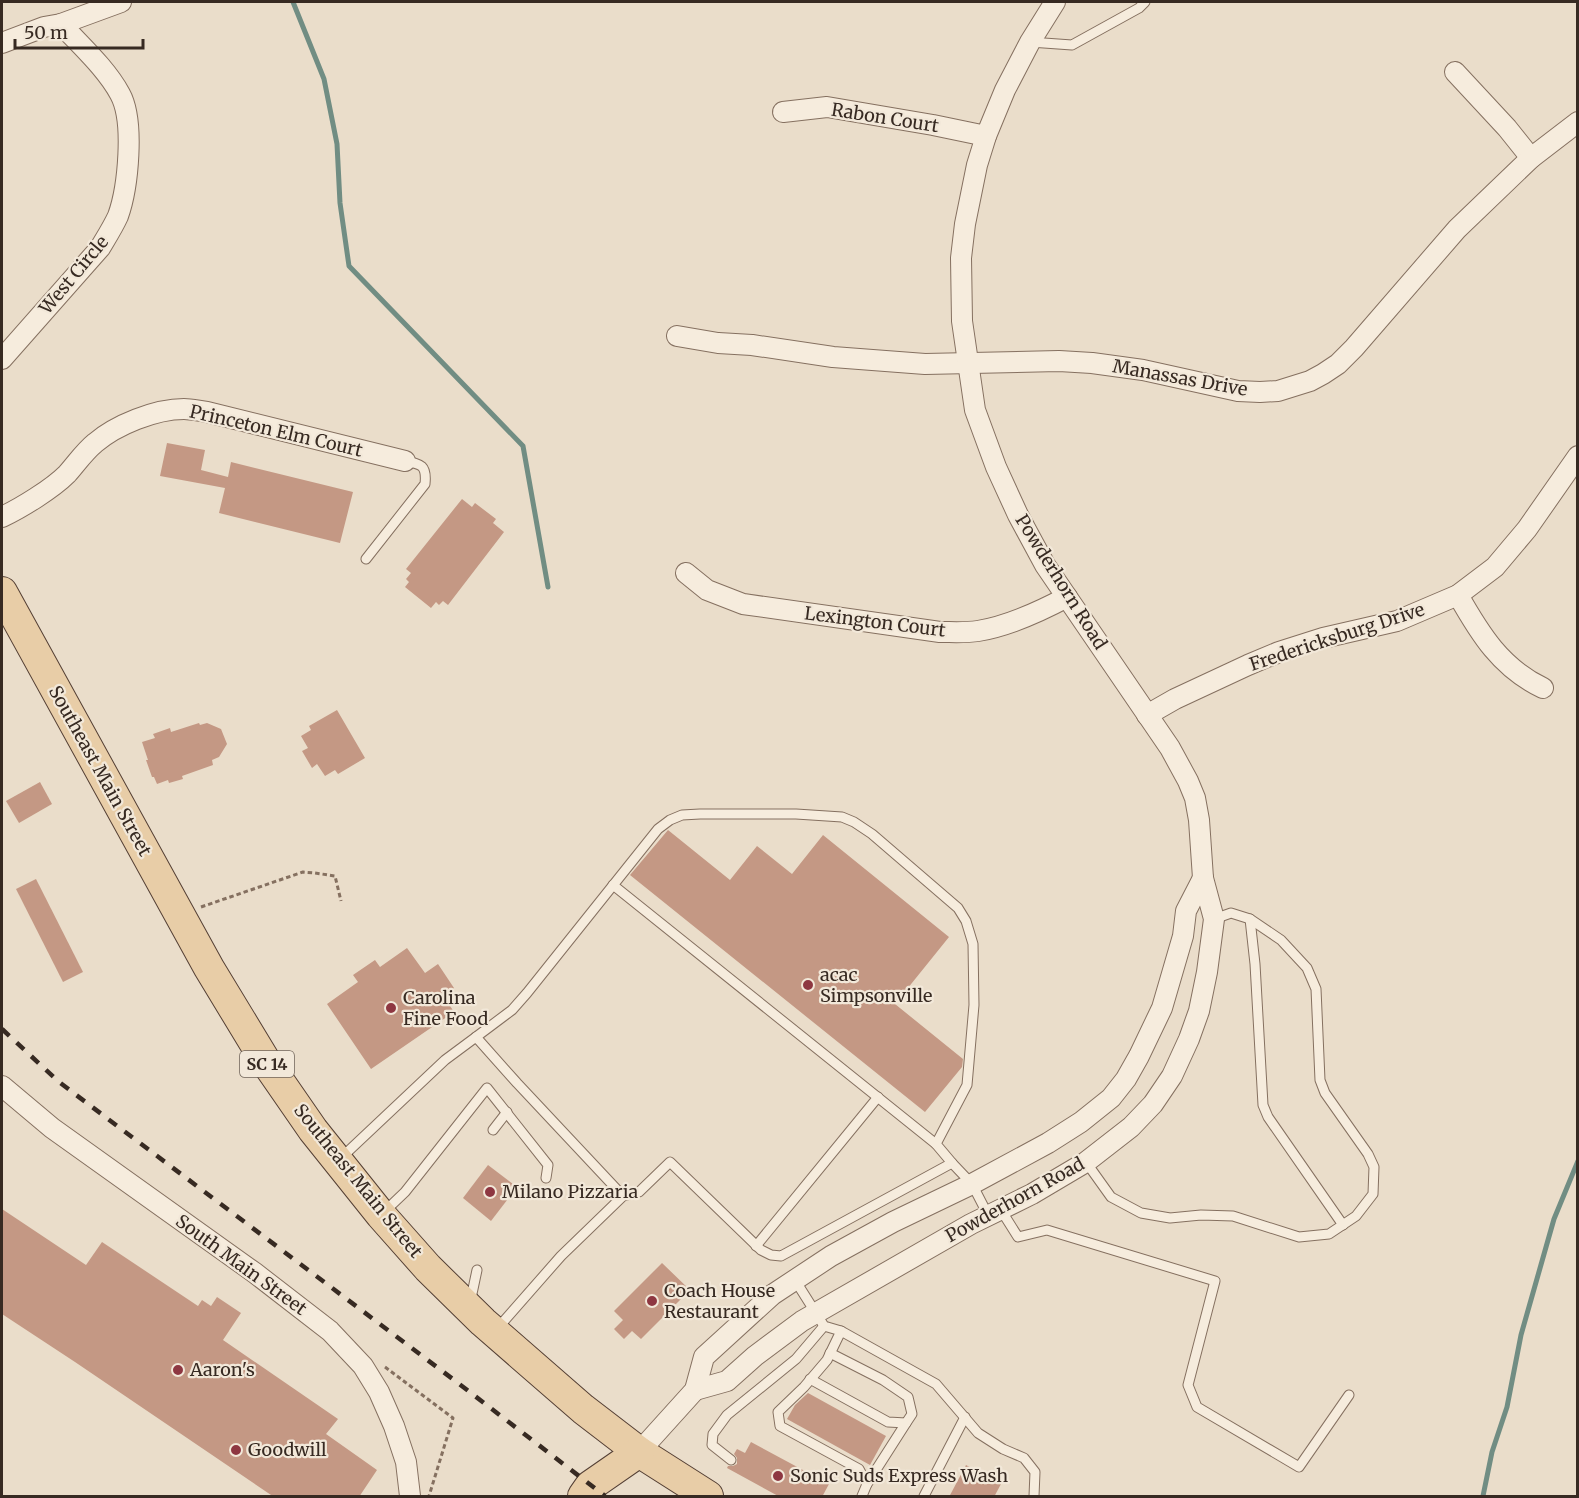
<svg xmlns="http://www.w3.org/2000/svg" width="1579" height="1498" viewBox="0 0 1579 1498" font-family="Merriweather,serif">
<rect width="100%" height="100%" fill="#eaddca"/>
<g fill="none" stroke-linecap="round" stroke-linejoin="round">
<g stroke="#718d83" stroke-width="5">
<path d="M293,2L324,79L337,144L340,203L349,266L523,446L548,587"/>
<path d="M1483,1496L1492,1452L1507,1407L1521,1335L1554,1219L1578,1161"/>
</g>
</g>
<g fill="#c49884">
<path d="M167,443L205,450L201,470L228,477L231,462L353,492L340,543L219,513L225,488L160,476Z"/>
<path d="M462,499L472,507L475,503L496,519L493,523L504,532L448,605L443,601L439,605L436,602L431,608L405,587L409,582L406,579L411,573L406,569Z"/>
<path d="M337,710L365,758L338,774L335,770L325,776L317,764L312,768L302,751L308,748L301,736L311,730L309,726Z"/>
<path d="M199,723L200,725L207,723L221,729L227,744L219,757L212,760L213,765L182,776L183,779L169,783L168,780L157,784L154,777H152L146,760H148L142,742L155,738L153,734L170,728L171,732Z"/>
<path d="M40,782L52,804L19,823L6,801Z"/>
<path d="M668,830L730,880L757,846L792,874L823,835L949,937L895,1004L963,1059L962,1067L925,1112L630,875Z"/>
<path d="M36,879L83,972L63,982L16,889Z"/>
<path d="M407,948L425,973L438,964L454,988L443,995L454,1012L371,1069L327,1004L358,982L353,975L375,960L380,967Z"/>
<path d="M488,1165L517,1187L491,1221L463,1198Z"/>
<path d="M2,1209L86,1265L102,1242L198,1306L202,1300L211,1306L217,1297L241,1313L223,1340L338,1419L326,1434L377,1470L359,1497H274L75,1362L2,1314Z"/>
<path d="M662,1263L690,1290L641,1339L632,1331L624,1339L614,1329L623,1320L614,1311Z"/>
<path d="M808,1393L886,1436L870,1465L787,1419L795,1405Z"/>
<path d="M751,1442L829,1484L822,1497H780L727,1468L728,1466H733L737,1464V1458L734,1454L737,1449L745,1453Z"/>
<path d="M966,1465L1001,1484L994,1497H949Z"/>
</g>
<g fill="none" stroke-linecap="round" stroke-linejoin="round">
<defs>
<g id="lane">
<path d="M1030,42L1072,45L1139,8L1145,2"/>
<path d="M366,559L425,484C427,465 421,464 405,461"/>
<path d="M613,885L936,1144"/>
<path d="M1250,919L1255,964L1263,1105L1268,1117L1343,1225"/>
<path d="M476,1037L512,1010L527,993L658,829L670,820L682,815L700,814H796L842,817L854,822L872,834L958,908L966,921L973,944L974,1005L967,1085L936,1144L952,1163L972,1184L988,1215"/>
<path d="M493,1130L507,1112"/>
<path d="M341,1158L445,1060L476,1037L517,1083L623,1196L561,1256L496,1330"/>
<path d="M1086,1162L1111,1197L1141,1213L1170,1218L1201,1215L1233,1216L1299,1237L1329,1234L1356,1216L1373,1194L1374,1167L1368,1154L1325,1093L1320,1080L1316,989L1307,968L1281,940L1250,919L1231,913L1214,919"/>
<path d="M623,1196L639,1192L670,1162L761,1250L771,1255L781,1256L952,1163"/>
<path d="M1001,1210L1018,1237L1047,1230L1215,1281L1188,1385L1197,1407L1299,1467L1349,1395"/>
<path d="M383,1213L405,1192L487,1088L548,1165L546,1178"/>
<path d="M756,1246L878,1097"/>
<path d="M795,1280L824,1326L841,1331L936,1384L978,1433L1003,1449L1024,1458L1035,1472L1034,1496"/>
<path d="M470,1303L477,1270"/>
<path d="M841,1331L827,1360L804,1387L778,1412L780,1426L859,1469L867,1484L862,1496"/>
<path d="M810,1379L888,1422L906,1423L912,1414L908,1397L883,1380L830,1353"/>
<path d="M731,1460L712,1445L713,1434L727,1415L796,1359L824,1326"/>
<path d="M867,1484L906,1423"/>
<path d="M924,1496L965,1417"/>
</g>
<g id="street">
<path d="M61,24L121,2"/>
<path d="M2,43L44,27L61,24C80,45 106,68 120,94C135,121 128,188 118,216C113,227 106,238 100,248L2,359"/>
<path d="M1455,72L1507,128L1531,158"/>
<path d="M783,112L827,107L933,125L986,136"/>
<path d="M677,336L718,343L752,345L833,357L925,364L1059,361L1092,363L1143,370L1238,391L1260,392L1278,391L1310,381L1323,374L1338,364L1354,348L1457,229L1531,158L1578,122"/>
<path d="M2,517C21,508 52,489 67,474C76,464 84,452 95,443C116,425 155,409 184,409C191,409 199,411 207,412L405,461"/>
<path d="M686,573L707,590L743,604L940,632C952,632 965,633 978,631C1009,626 1039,612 1067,597"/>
<path d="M1458,595C1480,634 1501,668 1543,688"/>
<path d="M1147,715L1175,699L1248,665L1279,652L1323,638L1397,621L1458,595L1495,567L1527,529L1578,456"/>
<path d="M2,1086L52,1128L255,1273L330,1331L363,1366L379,1392L394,1426L406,1462L410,1496"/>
<path d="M695,1390L727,1381L755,1356L802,1321L971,1224L1032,1194L1086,1162L1131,1127L1153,1104L1172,1076L1189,1039L1199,1011L1207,972L1214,919L1203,878L1199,820L1195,798L1188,781L1170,748L1045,565L1018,515L996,467L975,410L962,321L961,258L965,224L977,165L986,136L1005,90L1030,42L1055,2"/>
<path d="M639,1452L695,1390L704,1357L772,1295L831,1256L893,1222L972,1184L1048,1143L1081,1122L1111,1098L1126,1079L1139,1056L1162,1008L1183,936L1186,911L1203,878"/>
</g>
<g id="primary">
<path d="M2,592L209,968L266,1062L313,1130L381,1215L428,1268L483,1322L583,1409L639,1452L708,1496"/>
<path d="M583,1496L590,1486L639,1452"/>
</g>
</defs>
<use href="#lane" stroke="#857060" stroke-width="11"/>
<use href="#street" stroke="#857060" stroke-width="22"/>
<use href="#primary" stroke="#543f34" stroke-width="32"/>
<g stroke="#857060" stroke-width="3" stroke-dasharray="4.5 3" stroke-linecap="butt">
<path d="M201,907L303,872L315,873L335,876L341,901"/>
<path d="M385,1367L453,1418L429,1496"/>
</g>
<use href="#lane" stroke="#f6ecdd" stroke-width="9"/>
<use href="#street" stroke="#f6ecdd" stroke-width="20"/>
<use href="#primary" stroke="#e8cda7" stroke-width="30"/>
<path stroke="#372a22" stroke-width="4.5" stroke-dasharray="10 10" stroke-linecap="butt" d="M2,1029L59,1082L458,1383L605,1496"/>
</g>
<g fill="#8e3741" stroke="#f2e8d9" stroke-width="2">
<circle cx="808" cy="985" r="6"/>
<circle cx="391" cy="1008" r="6"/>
<circle cx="490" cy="1192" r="6"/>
<circle cx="652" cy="1301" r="6"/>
<circle cx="178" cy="1370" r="6"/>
<circle cx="236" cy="1450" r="6"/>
<circle cx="778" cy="1476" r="6"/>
</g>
<g text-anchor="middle" stroke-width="4.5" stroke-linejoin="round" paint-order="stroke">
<rect fill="#f2e8d9" stroke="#6f6359" stroke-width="1.5" x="240" y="1051" width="54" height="26" rx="4.5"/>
<g font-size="16" font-weight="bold" fill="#372a22">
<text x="267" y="1070">SC 14</text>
</g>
<g font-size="18" fill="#372a22" stroke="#f2e8d9">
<text transform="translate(885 118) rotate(9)" y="6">Rabon Court</text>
<text transform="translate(74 275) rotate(-50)" y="6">West Circle</text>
<text transform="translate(1180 378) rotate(10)" y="6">Manassas Drive</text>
<text transform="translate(276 431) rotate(13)" y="6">Princeton Elm Court</text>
<text transform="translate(1061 582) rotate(58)" y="6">Powderhorn Road</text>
<text transform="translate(875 622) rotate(7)" y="6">Lexington Court</text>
<text transform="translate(1337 637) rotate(-18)" y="6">Fredericksburg Drive</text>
<text transform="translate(100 771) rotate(61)" y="6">Southeast Main Street</text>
<text transform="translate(358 1181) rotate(51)" y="6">Southeast Main Street</text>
<text transform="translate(1015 1200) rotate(-29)" y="6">Powderhorn Road</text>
<text transform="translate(241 1265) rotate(36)" y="6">South Main Street</text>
</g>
<g font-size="18" fill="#372a22" stroke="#f2e8d9" text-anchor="start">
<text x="820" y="981">acac<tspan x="820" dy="21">Simpsonville</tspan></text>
<text x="403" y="1004">Carolina<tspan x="403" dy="21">Fine Food</tspan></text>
<text x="502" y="1198">Milano Pizzaria</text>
<text x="664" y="1297">Coach House<tspan x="664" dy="21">Restaurant</tspan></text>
<text x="190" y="1376">Aaron's</text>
<text x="248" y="1456">Goodwill</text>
<text x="790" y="1482">Sonic Suds Express Wash</text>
</g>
</g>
<rect width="1579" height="1498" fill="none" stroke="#372a22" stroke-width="6"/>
<path d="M15 39v9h128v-9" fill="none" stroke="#372a22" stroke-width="3"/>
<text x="24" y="39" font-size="18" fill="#372a22" stroke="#f2e8d9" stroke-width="4.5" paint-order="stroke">50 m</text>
</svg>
